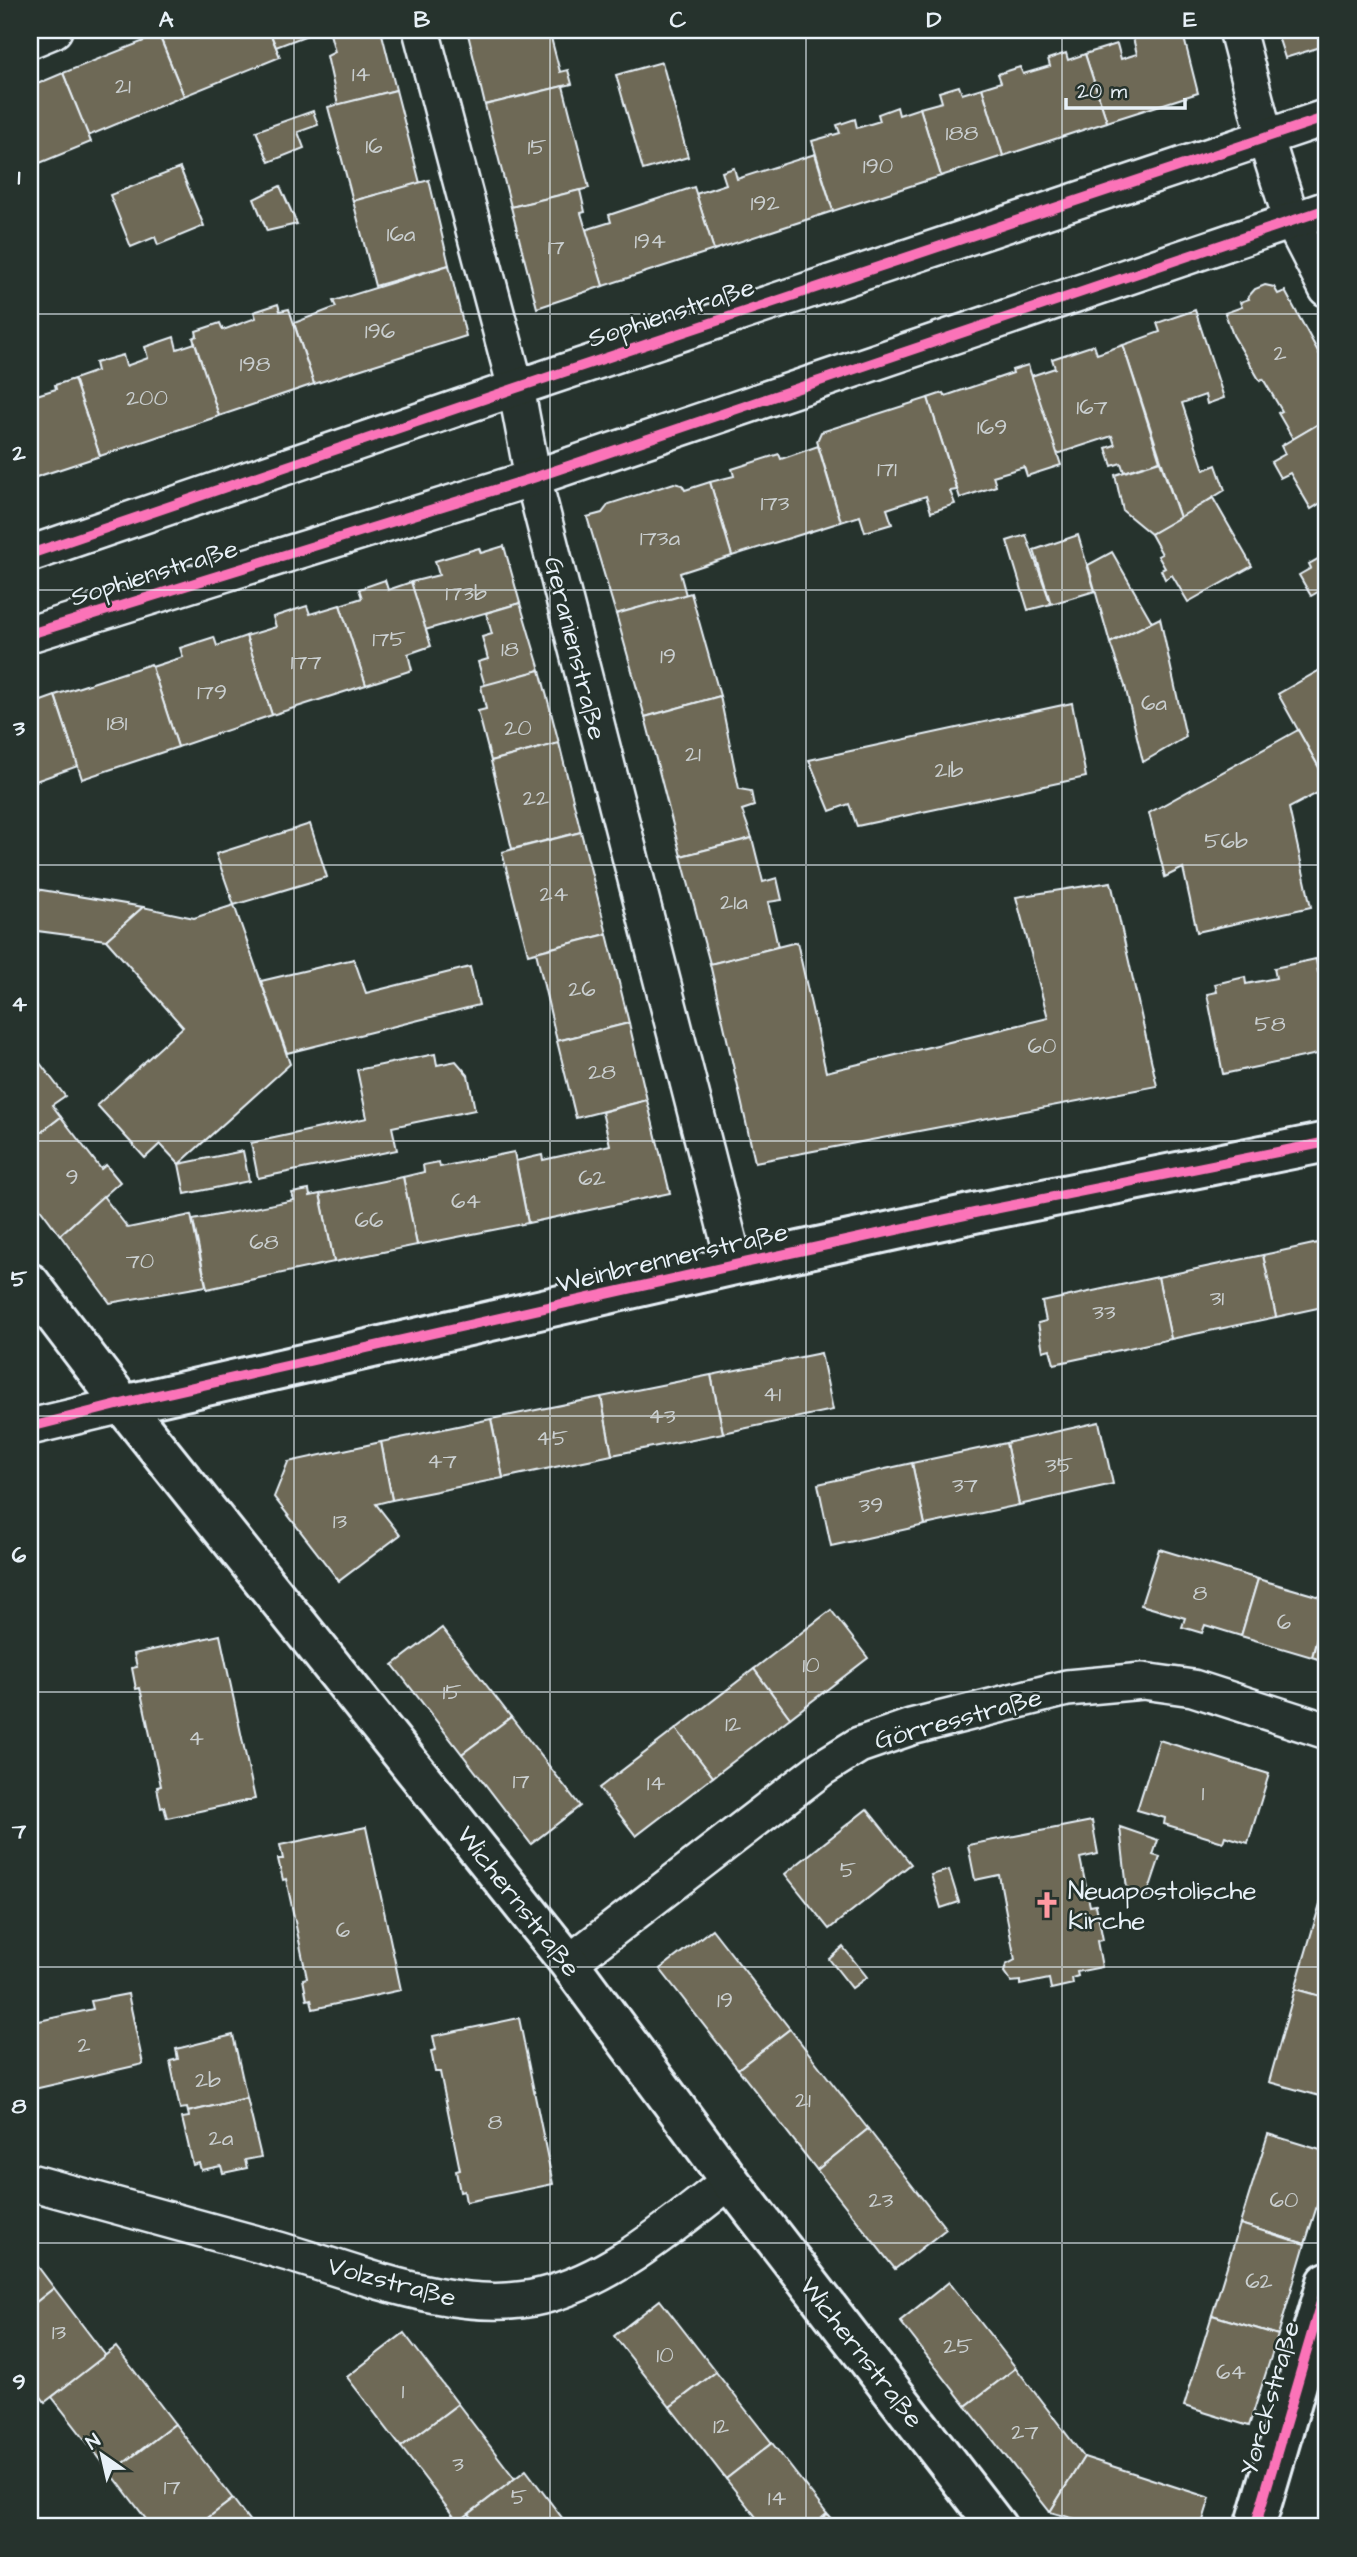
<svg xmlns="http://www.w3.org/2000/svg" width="1357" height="2557" viewBox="0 0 1357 2557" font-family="'Architects Daughter',sans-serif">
<rect width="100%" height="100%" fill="#26332d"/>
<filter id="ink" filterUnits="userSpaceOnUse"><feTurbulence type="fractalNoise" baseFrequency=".0143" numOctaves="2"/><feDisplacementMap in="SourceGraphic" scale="14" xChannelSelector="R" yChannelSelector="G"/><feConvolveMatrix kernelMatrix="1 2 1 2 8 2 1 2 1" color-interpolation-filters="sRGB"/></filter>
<g filter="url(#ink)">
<g fill="#6e6956" stroke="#e8f1f8" stroke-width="2">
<path d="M171,30H269L280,57L184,96L159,35Z"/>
<path d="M269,30H312L313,33L276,47Z"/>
<path d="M329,30H381L396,90L338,105L327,56L335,52Z"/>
<path d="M467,30H549L560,72L568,70L572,84L485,105Z"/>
<path d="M1131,30H1182L1198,93L1107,122L1085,54L1117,44L1121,59L1137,54Z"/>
<path d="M1276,30H1327V45L1285,58Z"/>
<path d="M159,35L184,96L88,136L63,73Z"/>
<path d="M1066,53L1068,60L1085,54L1107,122L1003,156L982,88L1001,82L998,74L1020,67L1023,74L1050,66L1048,59Z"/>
<path d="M662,62L688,157L643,170L616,75Z"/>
<path d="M63,73L91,142L30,167V87Z"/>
<path d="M563,86L589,188L511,207L485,105Z"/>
<path d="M959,86L962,94L982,88L1003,156L941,176L920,108L942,102L939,92Z"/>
<path d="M396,90L420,183L353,201L328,107Z"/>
<path d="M897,107L899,115L920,108L941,176L833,211L812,141L840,133L837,125L855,119L857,128L880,121L878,114Z"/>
<path d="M313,111L318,125L298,132L304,148L269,162L256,131Z"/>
<path d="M815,154L833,211L714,250L696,194L726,184L722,172L734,168L737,179Z"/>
<path d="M180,168L204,226L158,245L155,237L131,247L110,195Z"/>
<path d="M429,180L449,265L375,286L353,201Z"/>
<path d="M280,186L297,224L267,231L254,199Z"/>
<path d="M694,187L714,250L603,286L585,230L611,222L609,215Z"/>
<path d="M580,190L585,212L581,213L603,286L537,308L511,207Z"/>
<path d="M449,265L466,336L314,384L294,323L336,307L333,301Z"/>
<path d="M1265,285L1274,287L1278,294L1285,291L1327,368V419L1293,439L1278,413L1282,411L1263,379L1260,381L1233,335L1225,313L1242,307L1240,302L1249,299L1248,297L1255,289Z"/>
<path d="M278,304L280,311L289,309L314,384L219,416L193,338L197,336L196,331L220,323L223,330L256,318L254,312Z"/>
<path d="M1195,310L1224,398L1207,404L1205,395L1182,403L1204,470L1216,465L1225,490L1180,518L1123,345L1160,332L1157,323Z"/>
<path d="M174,337L177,349L195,343L219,416L100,456L74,379L97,371L95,363L123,355L126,366L148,358L145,347Z"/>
<path d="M1094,345L1097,354L1123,345L1160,461L1124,472L1121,463L1112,466L1106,448L1115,445L1112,436L1057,454L1031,376L1055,368L1052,359Z"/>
<path d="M1028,365L1061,465L1027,476L1024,467L993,476L996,486L960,498L928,398L943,393L945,396L1013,373L1012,370Z"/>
<path d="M74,379L100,456L30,479V397L56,389L55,385Z"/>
<path d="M928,398L957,490L950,491L955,504L931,512L926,496L887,509L892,524L865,532L860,516L841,522L817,441L821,432Z"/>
<path d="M1327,419V499L1311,509L1290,473L1280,478L1271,462L1285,454L1281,446Z"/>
<path d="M818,446L841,522L732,556L710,482L734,476L732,469L779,454L781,459Z"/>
<path d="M1160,461L1180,518L1151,534L1123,511L1115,475Z"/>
<path d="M710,482L732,556L680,573L686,595L616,614L587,517L602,513L609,504L674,483L682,485L685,490Z"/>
<path d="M1213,498L1252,566L1188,602L1172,575L1165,579L1161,570L1165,568L1158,556L1162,554L1151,534Z"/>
<path d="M1026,535L1051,604L1028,610L1007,541Z"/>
<path d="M1078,535L1095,591L1051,604L1034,550Z"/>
<path d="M504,546L520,603L425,630L411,582L439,575L435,561L479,548L481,553Z"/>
<path d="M1112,552L1152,622L1110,643L1088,565Z"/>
<path d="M1327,554V593L1323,589L1311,596L1299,575L1311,568L1309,564Z"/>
<path d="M385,580L388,590L411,582L431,646L408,654L412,670L366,685L340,605L362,598L359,589Z"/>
<path d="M691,593L720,696L645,717L616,614Z"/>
<path d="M520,603L540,670L485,686L478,662L488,659L482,637L492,634L486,613Z"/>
<path d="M340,605L366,685L272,715L246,636L276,627L273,617L307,606L310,614Z"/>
<path d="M1160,618L1186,737L1143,762L1125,686L1110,643Z"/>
<path d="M246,636L272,715L178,747L152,667L183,657L180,648L214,637L217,646Z"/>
<path d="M151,664L178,747L82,779L55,695Z"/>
<path d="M1327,666V782L1278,694Z"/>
<path d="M540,670L559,743L491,761L478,711L486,709L481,686Z"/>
<path d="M55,696L78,766L30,783V705Z"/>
<path d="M720,696L739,789L751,791L754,806L742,810L752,838L681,856L645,717Z"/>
<path d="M1072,703L1086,777L857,826L849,804L830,811L809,760Z"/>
<path d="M1298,730L1327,782V788L1289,808L1311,907L1197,932L1183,868L1165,877L1149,813Z"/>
<path d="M559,743L581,832L512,849L491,761Z"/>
<path d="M1327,788V810L1318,793Z"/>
<path d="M310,824L327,877L234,905L216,854Z"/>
<path d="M581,832L607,934L528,954L502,852Z"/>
<path d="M752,838L763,882L777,878L782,900L768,902L778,947L710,964L681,856Z"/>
<path d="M1111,882L1157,1086L755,1162L710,964L797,942L826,1072L1048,1018L1016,897Z"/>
<path d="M30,888L143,907L106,940L30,930Z"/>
<path d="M234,905L290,1064L179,1164L160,1144L145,1158L97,1105L183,1027L106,940L143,907L194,918Z"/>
<path d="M607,934L629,1023L557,1041L536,952Z"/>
<path d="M354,959L366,993L470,967L479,1005L287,1053L261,981Z"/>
<path d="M1316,959L1318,972L1327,970V1052L1223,1074L1207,994L1217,992L1215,984L1245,977L1246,984L1276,978L1274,968Z"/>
<path d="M629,1023L647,1100L576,1118L557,1041Z"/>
<path d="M30,1050L65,1096L52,1105L61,1117L30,1141Z"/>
<path d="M435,1054L437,1065L456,1061L468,1075L475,1110L392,1127L397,1150L258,1178L251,1143L367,1118L357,1070Z"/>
<path d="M647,1100L670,1193L528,1223L516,1161L542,1155L543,1160L610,1145L602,1112Z"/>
<path d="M61,1117L101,1169L106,1165L120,1182L60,1235L30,1195V1141Z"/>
<path d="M243,1151L249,1181L185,1194L179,1164Z"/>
<path d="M514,1152L528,1223L417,1245L403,1177L424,1172L423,1165L439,1162L440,1167Z"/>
<path d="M403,1177L417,1245L334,1262L320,1194Z"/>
<path d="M309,1190L310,1196L320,1194L334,1262L207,1289L193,1220L294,1200L292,1193Z"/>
<path d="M103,1196L128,1228L191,1215L206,1286L110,1303L60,1235Z"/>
<path d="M1327,1241V1306L1276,1317L1263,1255Z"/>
<path d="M1263,1255L1276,1317L1171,1339L1158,1277Z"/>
<path d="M1158,1277L1171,1339L1054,1364L1050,1349L1043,1351L1038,1323L1046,1321L1042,1302Z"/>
<path d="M821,1353L833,1410L723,1433L711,1375Z"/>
<path d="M711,1375L723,1433L612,1455L601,1397Z"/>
<path d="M601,1397L612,1455L503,1478L491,1419Z"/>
<path d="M491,1419L503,1478L392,1500L381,1442Z"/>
<path d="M1099,1422L1113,1484L1019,1505L1006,1443Z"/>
<path d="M381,1442L392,1500L376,1504L400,1535L339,1581L274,1497L288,1462Z"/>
<path d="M1006,1443L1019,1505L925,1525L912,1463Z"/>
<path d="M912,1463L925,1525L831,1546L818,1484Z"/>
<path d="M1159,1549L1258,1579L1241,1636L1205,1625L1202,1633L1182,1627L1185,1618L1141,1605Z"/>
<path d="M1258,1579L1327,1599L1312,1657L1241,1636Z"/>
<path d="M1327,1605V1662L1312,1657Z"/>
<path d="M831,1610L868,1658L790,1718L754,1669Z"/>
<path d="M442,1628L511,1717L462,1754L393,1665Z"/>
<path d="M220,1635L255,1799L167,1818L164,1807L161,1808L157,1787L161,1786L140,1688L136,1689L132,1668L137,1667L134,1654Z"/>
<path d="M754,1669L790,1718L713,1777L676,1729Z"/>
<path d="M511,1717L580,1806L531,1844L462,1754Z"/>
<path d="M676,1729L713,1777L636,1836L599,1788Z"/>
<path d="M1159,1740L1269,1774L1248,1843L1225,1836L1223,1842L1164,1824L1165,1818L1137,1810Z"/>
<path d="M867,1809L911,1864L829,1929L785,1874Z"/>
<path d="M1092,1821L1098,1854L1080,1858L1090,1906L1096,1905L1103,1940L1097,1941L1102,1967L1077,1972L1078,1976L1072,1978L1073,1984L1051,1989L1049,1979L1020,1985V1981L1011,1982L1004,1972L1006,1965L1015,1960L999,1875L975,1880L968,1845Z"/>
<path d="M366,1827L401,1990L313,2009L311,1999L307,2000L303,1979L307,1978L286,1879L283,1880L278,1859H283L280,1845Z"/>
<path d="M1120,1827L1158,1840L1153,1855L1160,1857L1147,1896L1127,1889Z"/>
<path d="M949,1870L959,1902L941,1908L931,1875Z"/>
<path d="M1327,1880V1898L1322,1897Z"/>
<path d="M1322,1897L1327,1898V1998L1295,1989Z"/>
<path d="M712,1929L790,2029L738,2069L660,1969Z"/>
<path d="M843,1947L867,1977L852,1988L829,1959Z"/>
<path d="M1295,1989L1327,1998V2098L1269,2082Z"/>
<path d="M128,1994L143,2064L30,2090V2023L93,2009L91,2001Z"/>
<path d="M519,2018L553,2184L466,2202L464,2191L460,2192L456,2171L460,2170L440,2072H435L431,2051L436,2050L433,2036Z"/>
<path d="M790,2029L868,2129L817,2170L738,2069Z"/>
<path d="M233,2035L247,2098L188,2112L187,2108L180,2109L170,2061L178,2059L176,2049Z"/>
<path d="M247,2098L261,2157L245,2160L247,2168L223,2173L221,2166L201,2170L199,2163L193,2165L182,2118L189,2117L188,2112Z"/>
<path d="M868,2129L946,2229L895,2269L817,2170Z"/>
<path d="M1268,2134L1327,2152V2174L1305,2244L1240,2224Z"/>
<path d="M1240,2224L1305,2244L1278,2335L1212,2315Z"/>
<path d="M30,2256L54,2288L30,2307Z"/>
<path d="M949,2282L1016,2368L966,2406L900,2321Z"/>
<path d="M54,2288L106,2356L45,2402L30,2382V2307Z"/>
<path d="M660,2300L716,2372L670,2407L614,2336Z"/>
<path d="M1212,2315L1278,2335L1249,2426L1184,2406Z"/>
<path d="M404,2333L458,2404L401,2447L347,2377Z"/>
<path d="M116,2347L175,2424L111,2473L52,2397Z"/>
<path d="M1016,2368L1084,2457L1050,2512L966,2406Z"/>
<path d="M716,2372L772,2443L726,2479L670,2407Z"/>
<path d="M458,2404L515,2479L458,2522L401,2447Z"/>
<path d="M175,2424L233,2499L196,2527H152L111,2473Z"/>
<path d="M772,2443L827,2514L811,2527H764L726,2479Z"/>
<path d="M1084,2457L1210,2498L1201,2527H1104L1050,2512Z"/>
<path d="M526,2470L569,2527H480L469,2514Z"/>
<path d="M233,2499L254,2527H196Z"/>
<path d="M827,2514L838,2527H811Z"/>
</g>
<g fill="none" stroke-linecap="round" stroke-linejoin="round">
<defs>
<g id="street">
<path d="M421,30L516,388L533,478L735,1265"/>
<path d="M1237,30L1265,137L1292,221L1327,289"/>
<path d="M30,40L54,30"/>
<path d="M30,554L516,388L1327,117"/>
<path d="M30,634L533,478L1327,209"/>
<path d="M30,1427L123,1405"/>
<path d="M569,1963L822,1768L859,1745L911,1727L1067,1688L1143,1681L1193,1688L1327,1731"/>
<path d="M30,2182C111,2204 193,2226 275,2249C356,2272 459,2317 542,2296C614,2278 672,2225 730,2181"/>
</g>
<g id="secondary">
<path d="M30,1283L123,1405L569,1963L730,2181L997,2527"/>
<path d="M123,1405L735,1265L979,1212L1327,1142"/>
<path d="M1255,2527L1327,2282"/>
</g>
</defs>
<use href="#street" stroke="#e8f1f8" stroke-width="40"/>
<use href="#secondary" stroke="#e8f1f8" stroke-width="44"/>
<use href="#street" stroke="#26332d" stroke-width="35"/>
<use href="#secondary" stroke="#26332d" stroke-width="38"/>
<defs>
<g id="cycleway">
<path d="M30,554L516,388L1327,117"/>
<path d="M30,634L533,478L1327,209"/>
<path d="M30,1427L145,1398L735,1265L979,1212L1327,1142"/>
<path d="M1255,2527L1327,2282"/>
</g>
</defs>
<use href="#cycleway" stroke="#26332d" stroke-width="15"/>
<use href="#cycleway" stroke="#fb73b8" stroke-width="10"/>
</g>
</g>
<path fill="none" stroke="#e8f1f8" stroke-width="2" stroke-opacity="0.55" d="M294,30V2527M550,30V2527M806,30V2527M1062,30V2527M30,314H1327M30,590H1327M30,865H1327M30,1141H1327M30,1416H1327M30,1692H1327M30,1967H1327M30,2243H1327"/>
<defs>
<symbol id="church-bare" viewBox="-9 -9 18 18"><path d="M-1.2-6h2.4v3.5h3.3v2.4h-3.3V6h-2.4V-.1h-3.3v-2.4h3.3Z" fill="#ff9aa2" stroke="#26332d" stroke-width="2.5" paint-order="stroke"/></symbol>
</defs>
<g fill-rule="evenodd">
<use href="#church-bare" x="1028" y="1886" width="38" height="38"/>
</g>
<g text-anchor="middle" stroke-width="5" stroke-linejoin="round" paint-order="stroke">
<g font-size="23" fill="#cacfd0">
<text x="361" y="81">14</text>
<text x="123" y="93">21</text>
<text x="962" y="140">188</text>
<text x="374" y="153">16</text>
<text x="537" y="154">15</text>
<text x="878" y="173">190</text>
<text x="765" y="210">192</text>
<text x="401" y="241">16a</text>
<text x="650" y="248">194</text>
<text x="556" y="254">17</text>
<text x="380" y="338">196</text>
<text x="1280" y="360">2</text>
<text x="255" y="371">198</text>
<text x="147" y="405">200</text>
<text x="1092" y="414">167</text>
<text x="992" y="434">169</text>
<text x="887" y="476">171</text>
<text x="775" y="510">173</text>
<text x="660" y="545">173a</text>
<text x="466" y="600">173b</text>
<text x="389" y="646">175</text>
<text x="510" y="656">18</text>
<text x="668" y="663">19</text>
<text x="306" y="669">177</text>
<text x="212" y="699">179</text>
<text x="1154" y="710">6a</text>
<text x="117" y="730">181</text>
<text x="518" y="735">20</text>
<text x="693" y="761">21</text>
<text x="949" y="777">21b</text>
<text x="536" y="805">22</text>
<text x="1226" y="848">56b</text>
<text x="554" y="901">24</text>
<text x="734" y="909">21a</text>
<text x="582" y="996">26</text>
<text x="1270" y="1031">58</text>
<text x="1042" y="1053">60</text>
<text x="602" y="1079">28</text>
<text x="72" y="1184">9</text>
<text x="592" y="1185">62</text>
<text x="466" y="1208">64</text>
<text x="369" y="1227">66</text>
<text x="264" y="1249">68</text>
<text x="140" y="1268">70</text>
<text x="1217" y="1305">31</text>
<text x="1104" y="1319">33</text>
<text x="772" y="1401">41</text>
<text x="662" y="1423">43</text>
<text x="552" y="1445">45</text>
<text x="442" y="1468">47</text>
<text x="1059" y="1472">35</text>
<text x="965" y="1492">37</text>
<text x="871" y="1512">39</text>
<text x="340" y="1528">13</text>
<text x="1200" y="1600">8</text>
<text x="1284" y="1629">6</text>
<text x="811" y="1672">10</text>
<text x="452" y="1699">15</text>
<text x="733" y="1731">12</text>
<text x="196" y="1745">4</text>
<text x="521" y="1788">17</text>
<text x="656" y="1790">14</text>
<text x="1203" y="1800">1</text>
<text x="848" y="1877">5</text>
<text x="343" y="1937">6</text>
<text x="725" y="2007">19</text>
<text x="84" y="2052">2</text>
<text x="208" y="2087">2b</text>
<text x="803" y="2107">21</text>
<text x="495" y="2129">8</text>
<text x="221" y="2145">2a</text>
<text x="881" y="2207">23</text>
<text x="1284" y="2207">60</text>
<text x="1259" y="2288">62</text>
<text x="59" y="2339">13</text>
<text x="958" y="2353">25</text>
<text x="665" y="2362">10</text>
<text x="1231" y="2379">64</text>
<text x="403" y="2398">1</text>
<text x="721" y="2433">12</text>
<text x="1025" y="2439">27</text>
<text x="458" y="2471">3</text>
<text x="172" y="2494">17</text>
<text x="519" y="2504">5</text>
<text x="777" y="2505">14</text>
</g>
<g font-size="26" fill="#e8f1f8" stroke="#26332d">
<text transform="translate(671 312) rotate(-18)" y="9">Sophienstraße</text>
<text transform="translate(154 572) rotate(-17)" y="9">Sophienstraße</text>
<text transform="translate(576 648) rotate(76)" y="9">Geranienstraße</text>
<text transform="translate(672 1257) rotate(-13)" y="9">Weinbrennerstraße</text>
<text transform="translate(958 1718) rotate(-15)" y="9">Görresstraße</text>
<text transform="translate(519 1901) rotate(52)" y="9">Wichernstraße</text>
<text transform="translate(392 2281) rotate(15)" y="9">Volzstraße</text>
<text transform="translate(862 2352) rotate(52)" y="9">Wichernstraße</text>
<text transform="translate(1269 2398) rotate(-74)" y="9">Yorckstraße</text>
</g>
<g font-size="26" fill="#e8f1f8" stroke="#26332d" text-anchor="start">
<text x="1068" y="1899">Neuapostolische<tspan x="1068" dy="30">Kirche</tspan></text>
</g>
</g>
<rect width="1357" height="2557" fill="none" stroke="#26332d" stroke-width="77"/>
<g transform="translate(102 2455) rotate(326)" stroke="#26332d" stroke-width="5" paint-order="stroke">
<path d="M0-5L12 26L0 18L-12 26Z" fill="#e8f1f8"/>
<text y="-10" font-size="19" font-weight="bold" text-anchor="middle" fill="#e8f1f8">N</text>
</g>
<path d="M1066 98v10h119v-10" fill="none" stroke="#e8f1f8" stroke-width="3.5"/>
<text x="1077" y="98" font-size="21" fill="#e8f1f8" stroke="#26332d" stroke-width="5" paint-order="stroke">20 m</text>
<rect x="38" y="38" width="1280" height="2480" fill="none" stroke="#e8f1f8" stroke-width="2.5"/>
<g font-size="23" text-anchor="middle" font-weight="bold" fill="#e8f1f8">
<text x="166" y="27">A</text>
<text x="422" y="27">B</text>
<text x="678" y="27">C</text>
<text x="934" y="27">D</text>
<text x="1190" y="27">E</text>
<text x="19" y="184">1</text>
<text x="19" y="460">2</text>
<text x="19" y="735">3</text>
<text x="19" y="1011">4</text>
<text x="19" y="1286">5</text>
<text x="19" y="1562">6</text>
<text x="19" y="1838">7</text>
<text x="19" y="2113">8</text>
<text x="19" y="2389">9</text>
</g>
</svg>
